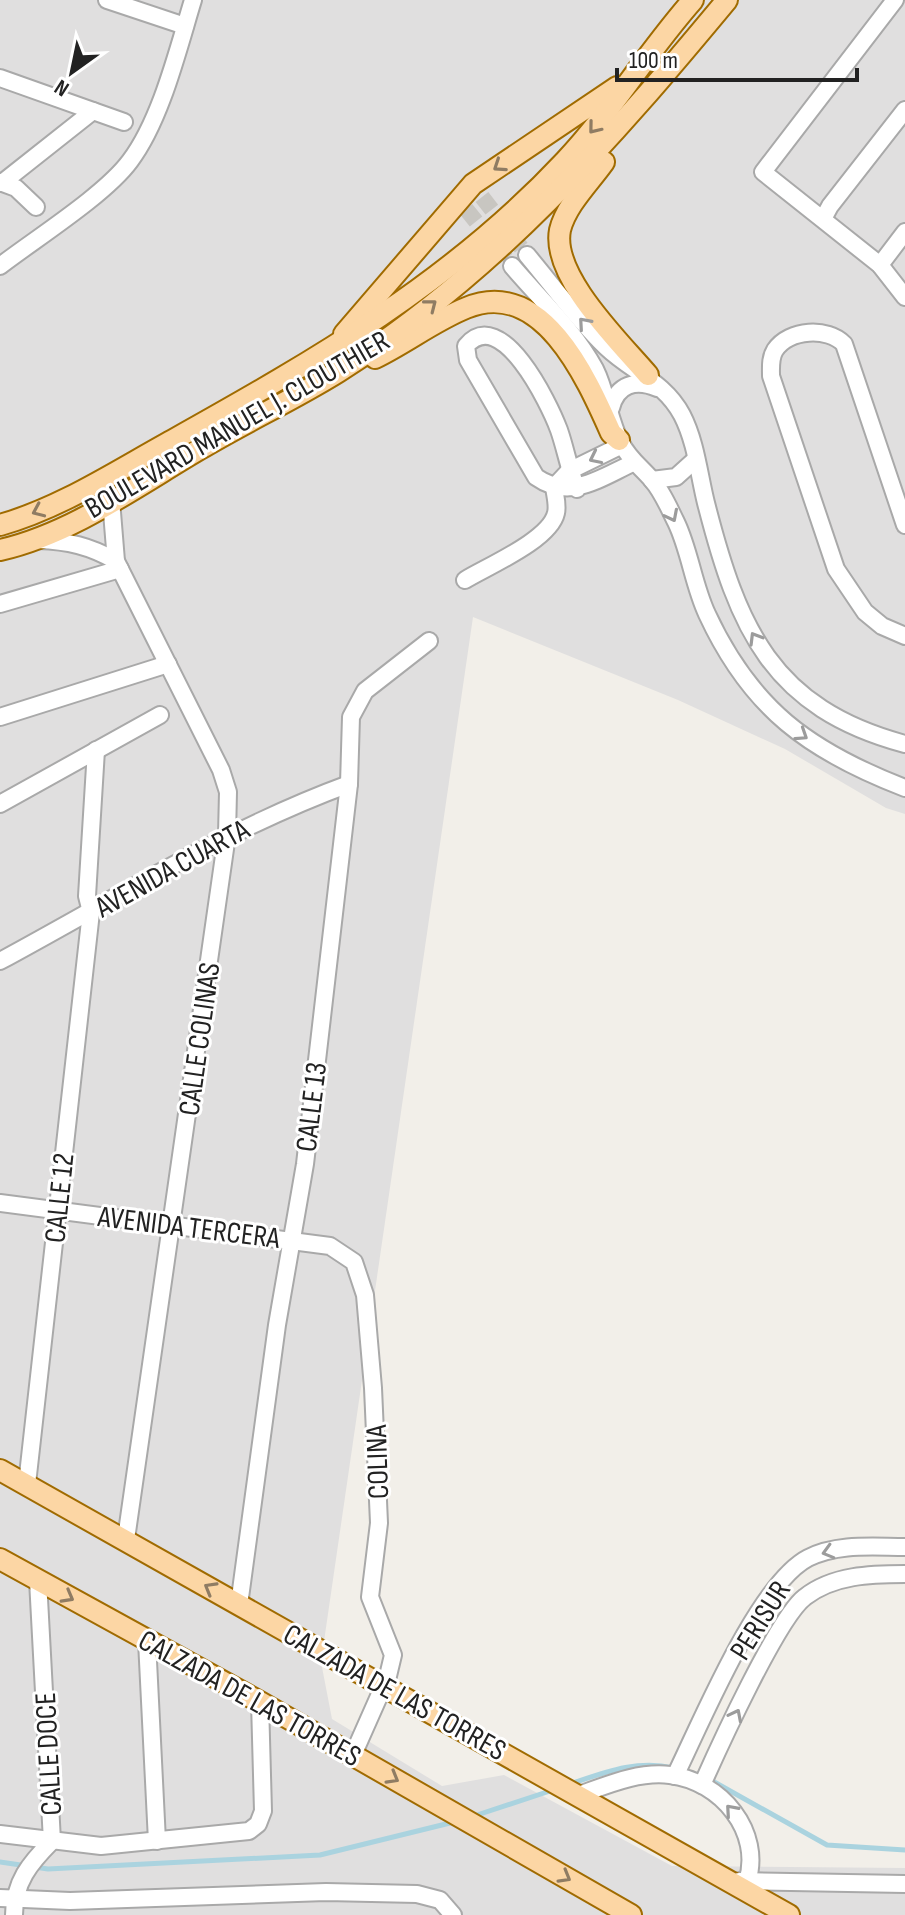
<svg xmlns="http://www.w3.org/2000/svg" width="905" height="1915" viewBox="0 0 905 1915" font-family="'Sofia Sans Condensed',sans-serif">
<rect width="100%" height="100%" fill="#f2efe9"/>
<path fill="#e0dfdf" d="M0,0H905V814L886,808L785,749L678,700L473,617L321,1662L332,1719L442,1786L504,1775L672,1866L905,1868V1915H0Z"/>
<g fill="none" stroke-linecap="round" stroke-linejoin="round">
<g stroke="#aad3df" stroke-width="5">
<path d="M709,1779L827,1845L905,1850"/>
<path d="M570,1784C603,1773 637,1759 673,1768"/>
<path d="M471,1817L553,1790"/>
<path d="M0,1862L48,1869L320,1855L454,1822"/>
</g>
<g stroke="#c8c6c1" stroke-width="16" stroke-dasharray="16 8" stroke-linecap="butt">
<path d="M482,197L527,255"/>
<path d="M466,209L512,266"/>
</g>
<defs>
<g id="minor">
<path d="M107,0L185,26"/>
<path d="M895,0L763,172L880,265L905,297"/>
<path d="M0,78L124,122"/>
<path d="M0,182L16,188L36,207"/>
<path d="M2,183L93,111"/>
<path d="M823,219L830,206L905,110"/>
<path d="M527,255C553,286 577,319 606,347C632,372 664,381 682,415C696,442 699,475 706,503C738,628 771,708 905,744"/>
<path d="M880,265L905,232"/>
<path d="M0,266C35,239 105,195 130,161C161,120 178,49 193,0"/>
<path d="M512,266C540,299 574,330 595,369C607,393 609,421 621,443C629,459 641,467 652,480C662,491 669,508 676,522C690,551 693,584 707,614C751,709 809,751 905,788"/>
<path d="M611,408C617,384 636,379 657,388"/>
<path d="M652,480L676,477L696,459"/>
<path d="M577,489C569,470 566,450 559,430C549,403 501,304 466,346L468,360L536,477C570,501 600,478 633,463"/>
<path d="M111,500L116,561L221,770L228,792L227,835L126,1539"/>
<path d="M905,525L844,344C828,327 789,329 775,350C770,358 771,367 771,376L836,569L865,612L882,626L905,636"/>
<path d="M38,540C68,541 90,546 116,561"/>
<path d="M465,580C488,566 550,540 556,513C558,505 555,495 554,487L569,471L622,445"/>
<path d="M0,604L120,569"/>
<path d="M0,717L168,664"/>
<path d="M0,804L160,715"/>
<path d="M0,961C115,899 226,829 349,784"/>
<path d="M0,1203L330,1246L354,1262L365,1295L373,1388L379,1523L370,1597L393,1655L388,1676L353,1755"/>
<path d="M27,1484L91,912L87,896L96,750"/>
<path d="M239,1605L277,1325L305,1164L349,784L351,717L365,691L429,641"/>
<path d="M147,1641L157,1841"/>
<path d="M675,1776C701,1723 758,1584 808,1558C838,1543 873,1547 905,1547"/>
<path d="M702,1785C718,1749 778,1617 805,1597C833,1575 871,1574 905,1574"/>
<path d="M579,1795C607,1785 639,1771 670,1775C721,1781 763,1832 747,1882"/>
<path d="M0,1834L101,1846L249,1831L258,1824L263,1811L260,1702"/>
<path d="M739,1881L905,1884"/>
<path d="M0,1898L70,1901L326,1892L417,1894L440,1900L453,1915"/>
<path d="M14,1915C14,1882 30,1863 52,1841L38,1580"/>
</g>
<g id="major">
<path d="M604,162C590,182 566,205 560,230C551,276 620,342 648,375"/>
<path d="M344,334L473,184L617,87"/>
<path d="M375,358C406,343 434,321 466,308C542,276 587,379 611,433L619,440"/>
<path d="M0,525C61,508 118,470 173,440C316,360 452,282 565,161C612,111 647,52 693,0"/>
<path d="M0,550C71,534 137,486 200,449C245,422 293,400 338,372C495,273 610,141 727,0"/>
<path d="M0,1470L789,1915"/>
<path d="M0,1559L260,1702L631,1915"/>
</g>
</defs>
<use href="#minor" stroke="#a9a9a9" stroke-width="20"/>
<use href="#major" stroke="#a06b00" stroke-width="24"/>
<use href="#minor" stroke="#fff" stroke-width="16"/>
<use href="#major" stroke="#fcd6a4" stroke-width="20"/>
</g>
<defs><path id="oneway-chevron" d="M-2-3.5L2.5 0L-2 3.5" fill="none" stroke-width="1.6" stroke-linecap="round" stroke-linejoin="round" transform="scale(2)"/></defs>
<g stroke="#8f7c63">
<use href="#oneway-chevron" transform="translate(594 128) rotate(129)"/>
<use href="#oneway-chevron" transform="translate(499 166) rotate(146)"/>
<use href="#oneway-chevron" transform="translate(431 305) rotate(-38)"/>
<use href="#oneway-chevron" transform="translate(38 511) rotate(156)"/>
<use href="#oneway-chevron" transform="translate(210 1588) rotate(-150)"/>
<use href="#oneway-chevron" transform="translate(68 1597) rotate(29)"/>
<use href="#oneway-chevron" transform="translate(393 1778) rotate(30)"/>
<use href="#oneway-chevron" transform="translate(565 1877) rotate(30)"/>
</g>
<g stroke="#9c9c9c">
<use href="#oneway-chevron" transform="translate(584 323) rotate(-131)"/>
<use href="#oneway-chevron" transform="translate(595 458) rotate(154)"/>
<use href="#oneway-chevron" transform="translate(672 516) rotate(63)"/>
<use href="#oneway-chevron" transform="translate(755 638) rotate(-121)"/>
<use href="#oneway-chevron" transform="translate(802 735) rotate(33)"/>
<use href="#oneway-chevron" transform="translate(828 1552) rotate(164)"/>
<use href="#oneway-chevron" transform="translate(736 1715) rotate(-63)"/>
<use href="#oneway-chevron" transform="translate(731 1810) rotate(-131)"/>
</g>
<g text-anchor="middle" stroke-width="6" stroke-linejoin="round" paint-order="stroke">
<g font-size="30" fill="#222" stroke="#fff">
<text transform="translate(237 424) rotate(-30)" y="10">BOULEVARD MANUEL J. CLOUTHIER</text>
<text transform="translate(172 868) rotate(-29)" y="10">AVENIDA CUARTA</text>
<text transform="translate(199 1039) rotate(-82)" y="10">CALLE COLINAS</text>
<text transform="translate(311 1107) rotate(-83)" y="10">CALLE 13</text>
<text transform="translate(59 1198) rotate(-84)" y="10">CALLE 12</text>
<text transform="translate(189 1227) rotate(7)" y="10">AVENIDA TERCERA</text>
<text transform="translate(377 1462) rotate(-92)" y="10">COLINA</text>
<text transform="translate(760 1620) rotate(-58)" y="10">PERISUR</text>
<text transform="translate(395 1692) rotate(29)" y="10">CALZADA DE LAS TORRES</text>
<text transform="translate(250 1698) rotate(29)" y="10">CALZADA DE LAS TORRES</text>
<text transform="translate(48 1754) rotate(-93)" y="10">CALLE DOCE</text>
</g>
</g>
<g transform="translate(72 72) rotate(213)" stroke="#ffffff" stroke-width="6" paint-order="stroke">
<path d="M0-6L14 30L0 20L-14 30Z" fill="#222222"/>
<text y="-12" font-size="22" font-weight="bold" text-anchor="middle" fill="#222222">N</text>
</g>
<path d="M617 68v12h240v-12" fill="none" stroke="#222222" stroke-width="4"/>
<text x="629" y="68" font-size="24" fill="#222222" stroke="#ffffff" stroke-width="6" paint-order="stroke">100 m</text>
</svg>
